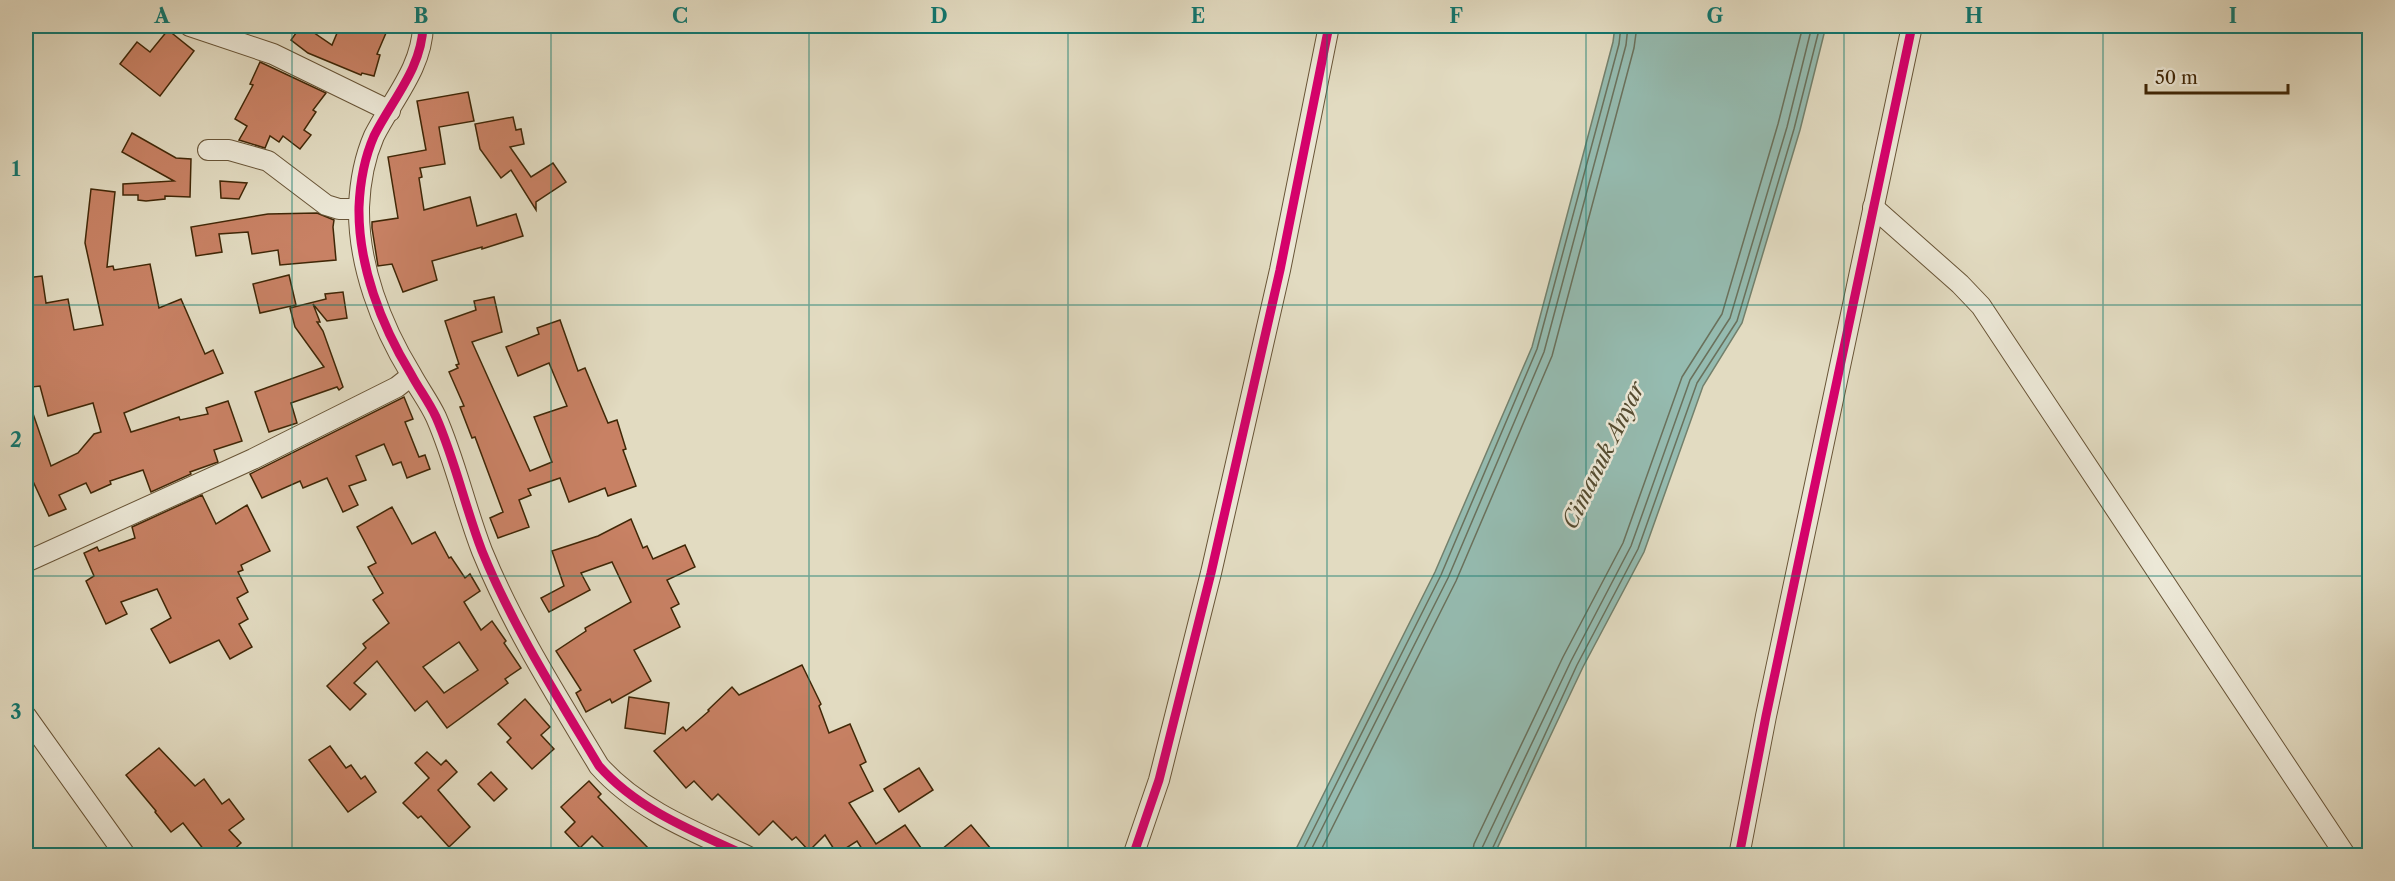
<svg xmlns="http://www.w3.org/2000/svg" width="2395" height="881" viewBox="0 0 2395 881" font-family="'Libre Caslon Text',serif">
<rect width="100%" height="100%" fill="#e2dbc1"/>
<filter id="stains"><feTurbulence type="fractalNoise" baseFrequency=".00333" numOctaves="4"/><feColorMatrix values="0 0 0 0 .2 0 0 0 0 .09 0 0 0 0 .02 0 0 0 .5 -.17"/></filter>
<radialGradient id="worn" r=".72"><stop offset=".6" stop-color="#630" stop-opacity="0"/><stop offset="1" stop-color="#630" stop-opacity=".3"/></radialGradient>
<path fill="#95bbb0" stroke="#73806c" stroke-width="1.5" d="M1615,26H1826L1800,130L1742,323L1703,386L1644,552L1583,667L1494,855H1293L1435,572L1532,347L1613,42Z"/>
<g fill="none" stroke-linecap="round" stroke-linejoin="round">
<g stroke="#6a715c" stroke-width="1.5">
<path d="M1300,856L1441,575L1537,349L1619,44L1621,26"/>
<path d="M1308,856L1448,578L1544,352L1626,45L1628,26"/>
<path d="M1318,856L1456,581L1552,356L1634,48L1637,26"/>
<path d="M1472,856L1474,844L1563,657L1623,543L1682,377L1722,314L1778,124L1803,26"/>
<path d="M1481,856L1482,848L1571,661L1631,546L1690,380L1730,318L1787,127L1812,26"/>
<path d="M1489,856L1577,665L1638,549L1697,383L1737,321L1794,129L1820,26"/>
</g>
</g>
<g fill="#c88164" stroke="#402707" stroke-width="1.5" fill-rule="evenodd">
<path d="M301,26H304L332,45L340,26H389L377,54L380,55L374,76L362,73L361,75L308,53L291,40Z"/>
<path d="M168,30L194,51L160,96L120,64L137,42L150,52Z"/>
<path d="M260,62L326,93L313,110L316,112L304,130L311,135L300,149L283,136L279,142L270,136L265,148L239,140L247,126L235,119L253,85L250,84Z"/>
<path d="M468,92L474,121L439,127L445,164L420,168L422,177L419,178L424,210L470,197L477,226L516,214L523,236L482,249V247L432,261L437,280L403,292L392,264L378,266L372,228V222L398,218L388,157L426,150L417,101Z"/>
<path d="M513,117L516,130L521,129L524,144L510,147L531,177L553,163L566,182L536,202V210L511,170L501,178L480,149L475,124Z"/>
<path d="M132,133L176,158L191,159L190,197L165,196V199L146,201L138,200V195H123V184L174,181L122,152Z"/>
<path d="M220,181L247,183L239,199L221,198Z"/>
<path d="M91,189L115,192L107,267L113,266L114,270L150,264L159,308L181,299L205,354L213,350L223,373L124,413L131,432L179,417L180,420L208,414L206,408L228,401L242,441L214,450L218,462L190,472L191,474L151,492L143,470L110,481L111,484L91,493L86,483L59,495L66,509L49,516L31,477L26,479V400L28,399L51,466L78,453L94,434L101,432L93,403L48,416L40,386L32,387L26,329V278L42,276L46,303L68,299L74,330L103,325L85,243Z"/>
<path d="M317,213L334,220L333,227L336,260L280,265L278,250L252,254L248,232L219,234L222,252L196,256L191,227L268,214Z"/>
<path d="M289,275L296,305L260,313L253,284Z"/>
<path d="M343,292L347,318L327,321L313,304L320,322H317L323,331L343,387L339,390L337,387L291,403L297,423L269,432L255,392L324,367L295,327L290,308L326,299L325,294Z"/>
<path d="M494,297L502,332L472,342L530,471L552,462L534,417L567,406L549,363L518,376L506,347L539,334L537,328L560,320L578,371L585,368L608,423L617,420L626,449L623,450L636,486L608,496L605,488L569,502L560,478L528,489L531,495L519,500L529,527L498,538L490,518L503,512L475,437L472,438L460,407L464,406L449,372L458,368L456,365L459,364L445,321L476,310L474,301Z"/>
<path d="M404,397L413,419L405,422L419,457L425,455L430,469L407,478L401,462L393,465L384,444L356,456L366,480L349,486L358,505L343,512L327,478L303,488L300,481L262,498L250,474Z"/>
<path d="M202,495L216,524L247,505L270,551L241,565L243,570L238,572L248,592L237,598L248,619L239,624L252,647L230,659L219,640L170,663L151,629L171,618L157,589L121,602L127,614L106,624L86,581L94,576L84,553L97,547L99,551L135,538L132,527Z"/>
<path d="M392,507L412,544L435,532L449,558L451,557L465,578L470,574L480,591L464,602L481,630L492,621L506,641L504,643L521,668L505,679L508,683L447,728L427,701L415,711L377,661L354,683L366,694L350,710L327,686L366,648L363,644L389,623L373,600L383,593L368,567L376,563L357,527ZM459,642L478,670L444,693L423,667Z"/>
<path d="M631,519L643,548L647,546L653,559L685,545L695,567L667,580L679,604L671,608L680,627L634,650L651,681L612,703L610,699L586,712L576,693L581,690L556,651L586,631L585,628L631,602L612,562L581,573L590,590L549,612L541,598L564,586L552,551L598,536Z"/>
<path d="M802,665L821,704L819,706L829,733L850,724L866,762L860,765L873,791L849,803L876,844L905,825L926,855H859L864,852L857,841L837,854L825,835L809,851L796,837L792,840L773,821L759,835L718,794L712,800L694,781L686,788L654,751L683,727L686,731L709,711L708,710L732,687L739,695Z"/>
<path d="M629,697L669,703L665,734L625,728Z"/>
<path d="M525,699L550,727L541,735L554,749L532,769L507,742L511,738L498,724Z"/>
<path d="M330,746L346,768L351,765L361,779L365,776L376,792L348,812L309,760Z"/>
<path d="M159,748L195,786L204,779L222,804L229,799L244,819L229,830L241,843L228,855H208L183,823L171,832L155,812L156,811L126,775Z"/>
<path d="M427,752L441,765L446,760L457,772L438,790L470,827L449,847L421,816L418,818L403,803L429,778L415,763Z"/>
<path d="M919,768L933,790L899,812L884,789Z"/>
<path d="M491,772L507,789L494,801L478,784Z"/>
<path d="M589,781L601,794L598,797L655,855H611L592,836L580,848L565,832L575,822L561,807Z"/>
<path d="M971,825L996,855H935Z"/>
</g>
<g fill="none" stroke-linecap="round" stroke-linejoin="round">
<defs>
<g id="street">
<path d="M190,26L273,54L390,111"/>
<path d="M423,26C422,68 392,100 374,136C364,159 360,182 359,207C358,265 381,325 411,374C419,389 429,402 436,417C455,460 465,507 482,551C513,627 557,696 599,766C638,810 695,832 747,856"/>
<path d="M208,150H229L268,161L326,205L339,209H359"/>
<path d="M1873,207L1960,284L1981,306L2346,856"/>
<path d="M26,562L253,459L397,387L411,376"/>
<path d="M26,716L126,856"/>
<path d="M1133,856L1159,780L1211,573L1280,270L1329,26"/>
<path d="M1739,856L1766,716L1912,26"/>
</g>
</defs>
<use href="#street" stroke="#685436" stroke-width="22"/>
<use href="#street" stroke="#ece8d7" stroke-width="20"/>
<defs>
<g id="cycleway">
<path d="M423,26C422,68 392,100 374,136C364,159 360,182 359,207C358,265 381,325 411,374C419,389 429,402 436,417C455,460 465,507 482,551C513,627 557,696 599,766C638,810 695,832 747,856"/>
<path d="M1133,856L1159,780L1211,573L1280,270L1329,26"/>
<path d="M1739,856L1766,716L1912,26"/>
</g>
</defs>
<use href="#cycleway" stroke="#ece8d7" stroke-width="13"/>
<use href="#cycleway" stroke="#d6006c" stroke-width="9"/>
</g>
<path fill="none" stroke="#0f766e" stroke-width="1.5" stroke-opacity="0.55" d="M292,26V856M551,26V856M809,26V856M1068,26V856M1327,26V856M1586,26V856M1844,26V856M2103,26V856M26,305H2370M26,576H2370"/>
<g text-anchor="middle" stroke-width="5" stroke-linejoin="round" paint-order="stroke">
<g font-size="22" font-style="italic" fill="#554c31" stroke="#ece8d7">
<text transform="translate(1603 455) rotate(-64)" y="8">Cimanuk Anyar</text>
</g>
</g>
<rect width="2395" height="881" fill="none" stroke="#e2dbc1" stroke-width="66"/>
<path d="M2146 84v9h142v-9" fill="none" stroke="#402707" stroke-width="3"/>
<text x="2155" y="84" font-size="18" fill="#402707" stroke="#ece8d7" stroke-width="4.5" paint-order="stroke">50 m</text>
<rect x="33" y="33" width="2329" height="815" fill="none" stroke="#0f766e" stroke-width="2"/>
<g font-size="20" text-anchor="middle" font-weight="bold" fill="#0f766e">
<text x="162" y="23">A</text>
<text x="421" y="23">B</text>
<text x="680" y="23">C</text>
<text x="939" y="23">D</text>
<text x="1198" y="23">E</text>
<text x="1456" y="23">F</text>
<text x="1715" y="23">G</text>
<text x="1974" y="23">H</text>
<text x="2233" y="23">I</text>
<text x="16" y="176">1</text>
<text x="16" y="447">2</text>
<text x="16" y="719">3</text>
</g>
<rect width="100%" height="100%" filter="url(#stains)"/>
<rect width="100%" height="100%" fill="url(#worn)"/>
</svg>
